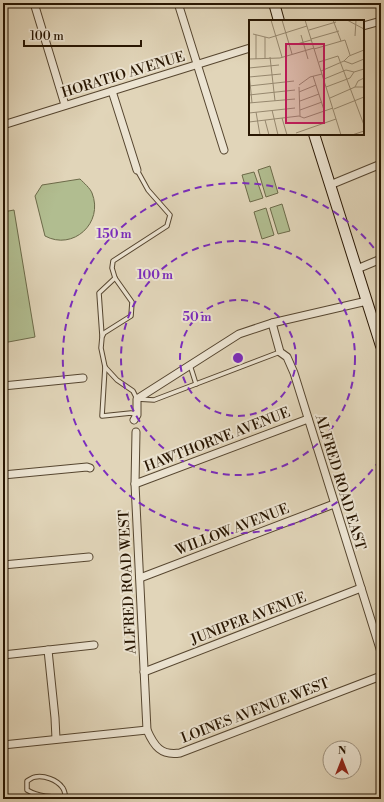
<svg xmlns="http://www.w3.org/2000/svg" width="384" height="802" viewBox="0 0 384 802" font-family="'Libre Bodoni',serif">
<rect width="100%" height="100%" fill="#e1d5b9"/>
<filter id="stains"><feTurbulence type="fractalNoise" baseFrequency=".005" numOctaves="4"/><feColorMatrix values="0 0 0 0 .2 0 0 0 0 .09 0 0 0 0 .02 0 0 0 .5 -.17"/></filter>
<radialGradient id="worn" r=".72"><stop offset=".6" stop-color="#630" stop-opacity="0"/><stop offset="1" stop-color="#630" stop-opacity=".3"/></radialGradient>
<g fill="#b1bd90" stroke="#6c6a49">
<path d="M270,166L278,193L266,197L258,170Z"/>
<path d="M254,172L263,198L250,202L242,175Z"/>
<path d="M80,179C84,183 90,188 92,193C104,223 73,251 45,236L35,196L42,185Z"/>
<path d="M282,204L290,231L278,234L270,208Z"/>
<path d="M266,208L274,235L262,239L254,212Z"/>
<path d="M14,210L35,337L3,343V212Z"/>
</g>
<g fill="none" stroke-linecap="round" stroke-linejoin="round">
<defs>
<g id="lane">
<path d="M137,170L148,190L170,215L167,226L113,261L112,268L115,278L132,302L131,316L104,333L102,337L101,348L105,367L117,380L133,391L137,399L154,400L280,352"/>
<path d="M102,336L99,293L115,278"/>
<path d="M190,365L196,384"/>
<path d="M105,367L102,416L131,413L137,415"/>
<path d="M66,797C51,797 39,797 27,790V781C29,780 33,777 35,777C44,775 57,780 62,787C65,790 65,795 66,799"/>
</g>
<g id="street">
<path d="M34,3L65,105"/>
<path d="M178,3L224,150"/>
<path d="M363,26L381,21"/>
<path d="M112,91L137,170"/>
<path d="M3,125L250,48"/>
<path d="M330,185L381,164"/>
<path d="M357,269L381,259"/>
<path d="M272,323L280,352L287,357L294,373L381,652"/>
<path d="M3,386L83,378"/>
<path d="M134,420L137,415V399L239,334L272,323L367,301"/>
<path d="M136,432L135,484L147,730C154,746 161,756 180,753L381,676"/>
<path d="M3,475L87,467L90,468"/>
<path d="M135,484L308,419"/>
<path d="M3,565L89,557"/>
<path d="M140,578L334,504"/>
<path d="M48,650L55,718L56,739"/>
<path d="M3,655L94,645"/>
<path d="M144,672L361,588"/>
<path d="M3,745L147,730"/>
</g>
<g id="secondary">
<path d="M274,3L279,21"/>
<path d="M314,134L381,346"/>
</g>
</defs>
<use href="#lane" stroke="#564630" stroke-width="5.5"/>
<use href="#street" stroke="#564630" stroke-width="9"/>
<use href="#secondary" stroke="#281602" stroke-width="12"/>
<use href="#lane" stroke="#ece4d2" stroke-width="3.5"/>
<use href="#street" stroke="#ece4d2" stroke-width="7"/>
<use href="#secondary" stroke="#ece4d2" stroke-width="10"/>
</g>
<g fill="none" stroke="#7b2cbf" stroke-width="2" stroke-dasharray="7 5">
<circle cx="238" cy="358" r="58"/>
<circle cx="238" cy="358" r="117"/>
<path d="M380 460A175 175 0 1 1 380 256"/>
</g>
<g text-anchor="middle" stroke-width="4" stroke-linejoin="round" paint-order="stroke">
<g font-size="14" fill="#281602" stroke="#ece4d2">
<text transform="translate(123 74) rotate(-17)" y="5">HORATIO AVENUE</text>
<text transform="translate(217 439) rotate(-21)" y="5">HAWTHORNE AVENUE</text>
<text transform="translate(341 482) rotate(73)" y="5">ALFRED ROAD EAST</text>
<text transform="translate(232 529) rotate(-21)" y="5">WILLOW AVENUE</text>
<text transform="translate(127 582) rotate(-93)" y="5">ALFRED ROAD WEST</text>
<text transform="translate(248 618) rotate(-21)" y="5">JUNIPER AVENUE</text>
<text transform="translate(255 710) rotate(-21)" y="5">LOINES AVENUE WEST</text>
</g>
</g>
<g transform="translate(249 20)">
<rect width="115" height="115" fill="#e1d5b9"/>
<path fill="none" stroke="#978970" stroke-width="1" d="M22,0L33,37M33,0L43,34M56,0L92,115M84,0L92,21M98,0L115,9M60,10L87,2M4,14L20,18L58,6M7,15V39M52,15L59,39M106,16L107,0M16,17V38M62,19L90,11M48,24L62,20M65,29L96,20L101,35M21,37L26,81M0,39L31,38L65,28M95,41L100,36L115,30M70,42L89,36L115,105M0,48L30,45M72,51L95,41L103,44L115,39M0,52L3,83M64,56L75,90M0,57L32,54M75,59L97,50L105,52L115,49M50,65L61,57L73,54M0,66L45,61M50,67L51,96M77,67L101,58L105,52M106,67L109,61L115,58M50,72L67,65M0,75L46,70M81,78L106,67H115M51,81L70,74M0,83L46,79M85,89L115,77M23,90L29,115M51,90L73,82M7,92L11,115M0,93L46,88M33,98L38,115M16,100L20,115M0,102L50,96L55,98L84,88M47,113L87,99M103,115L115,111"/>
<path fill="#c2185b" fill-opacity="0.15" stroke="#c2185b" stroke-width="2" d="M37,24H75V103H37Z"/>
<rect width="115" height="115" fill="none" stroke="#281602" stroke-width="2"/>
</g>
<circle cx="238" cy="358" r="6" fill="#7b2cbf" stroke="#ece4d2" stroke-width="2"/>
<g font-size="12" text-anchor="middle" font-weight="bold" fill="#7b2cbf" stroke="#ece4d2" stroke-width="4" stroke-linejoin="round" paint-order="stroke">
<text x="114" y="238">150 m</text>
<text x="155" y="279">100 m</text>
<text x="197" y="321">50 m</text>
</g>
<rect width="384" height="802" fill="none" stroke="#e1d5b9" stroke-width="16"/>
<rect x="4" y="4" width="376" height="794" fill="none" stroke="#281602" stroke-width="2"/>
<rect x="8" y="8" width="368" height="786" fill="none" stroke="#281602"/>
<g transform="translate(342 760)"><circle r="19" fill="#ece4d2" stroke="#9e927f"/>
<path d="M0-3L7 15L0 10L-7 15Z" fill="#8f2418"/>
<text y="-6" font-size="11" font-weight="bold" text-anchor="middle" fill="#281602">N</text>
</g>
<path d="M24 40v6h117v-6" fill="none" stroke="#281602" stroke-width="2"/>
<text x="30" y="40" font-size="12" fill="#281602" stroke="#ece4d2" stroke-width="3" paint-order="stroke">100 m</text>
<rect width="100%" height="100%" filter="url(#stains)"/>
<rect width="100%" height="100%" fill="url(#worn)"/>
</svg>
